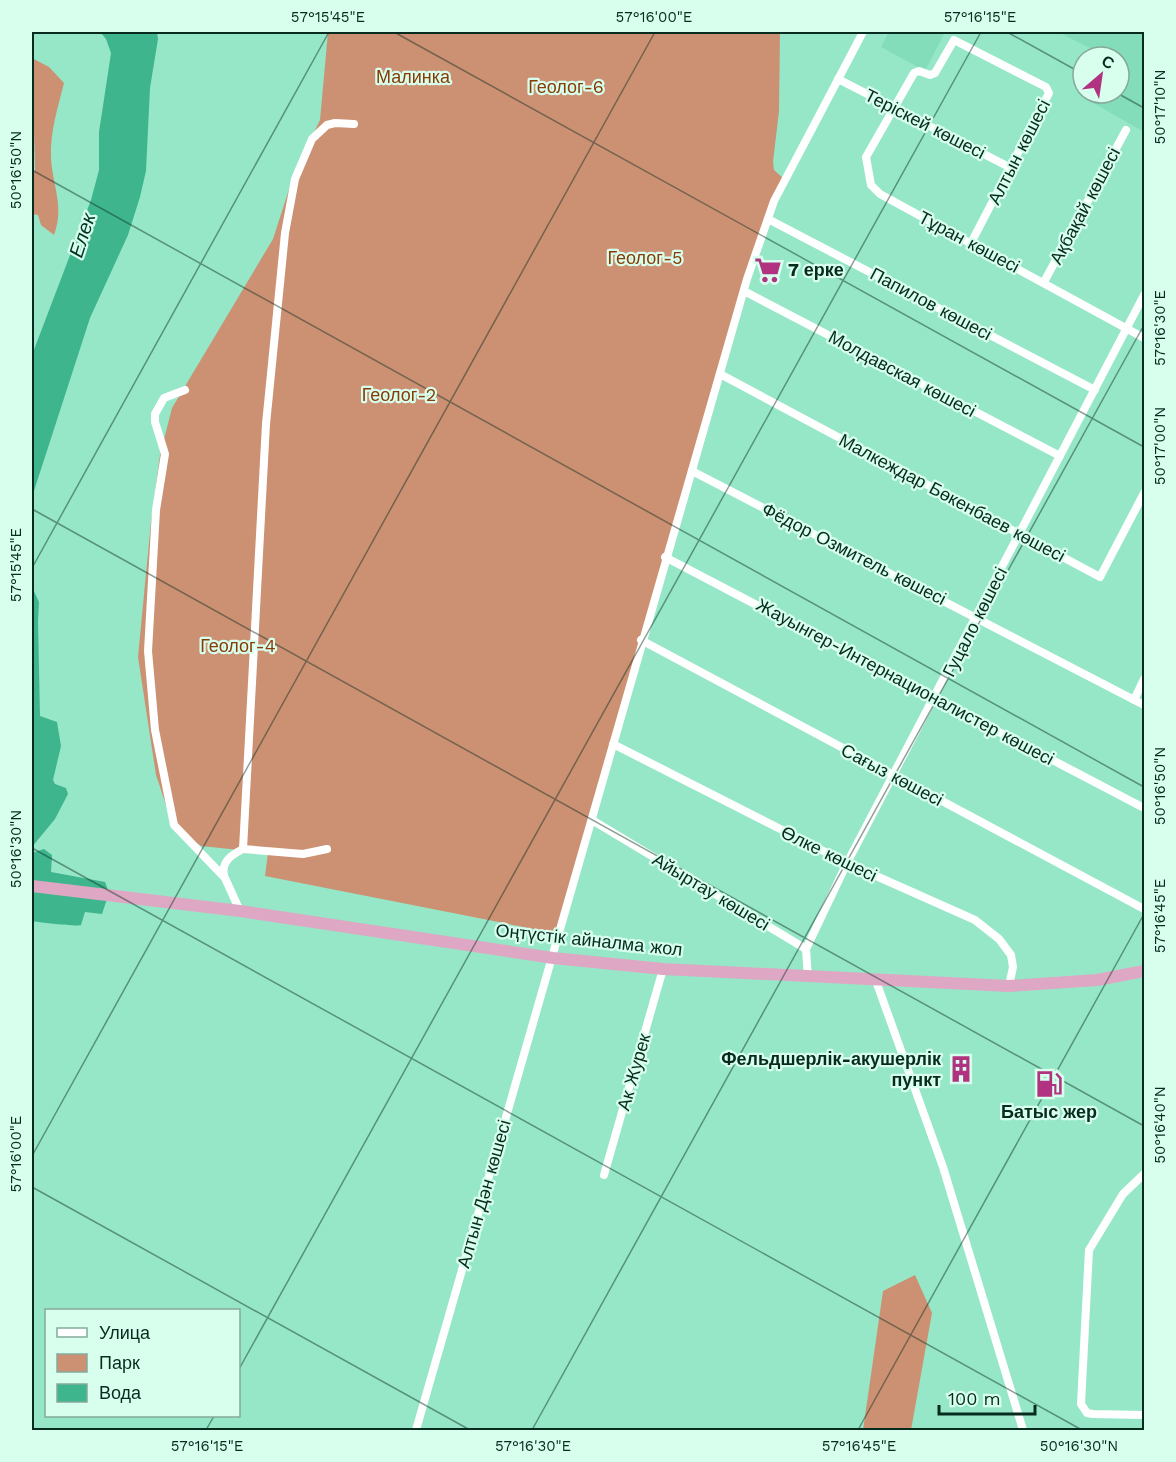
<svg xmlns="http://www.w3.org/2000/svg" width="1176" height="1462" viewBox="0 0 1176 1462" font-family="'Work Sans',sans-serif">
<rect width="100%" height="100%" fill="#96e7c7"/>
<g fill="#83ddbb">
<path d="M889,32H945L925,71L881,47Z"/>
<path d="M1058,32H1144V132L1090,101L1094,93H1119V57H1108Z"/>
</g>
<g fill="#cc9173">
<path d="M328,32H780L779,111L773,162L774,170L783,178L767,211L559,934L265,876L268,853L201,846L173,826L156,775L138,657L151,522L160,455L172,408L273,239L294,174L320,120Z"/>
<path d="M32,58L49,67L64,83C58,107 50,132 51,157C52,185 65,206 54,235L41,225L38,215L32,214V178L35,170Z"/>
<path d="M915,1275L932,1313L911,1430H863L883,1291Z"/>
</g>
<g fill="#3fb58e">
<path d="M100,32H157L158,39L150,88L146,171L140,197L128,235L90,318L32,497V355L91,200L99,170V132L111,53L106,39Z"/>
<path d="M32,587L39,602L38,621L40,716L57,722L61,746L53,780L55,784L66,788L68,794L55,819L32,847Z"/>
<path d="M44,849L52,855L51,872L105,882L109,893L102,914L85,912L81,925C78,927 36,922 32,921V853Z"/>
</g>
<g fill="none" stroke-linecap="round" stroke-linejoin="round">
<g stroke="#fff" stroke-width="8">
<path d="M838,79L1011,168"/>
<path d="M768,219L1095,390"/>
<path d="M971,243L1049,93L1046,87L954,40L935,73L930,75L919,71L914,73L866,157L871,185L880,194L1144,338"/>
<path d="M1044,282L1126,130"/>
<path d="M744,291L1060,456"/>
<path d="M720,374L1100,577L1144,493"/>
<path d="M185,390L164,398L155,414V422L165,454L156,510L148,651L155,730L174,825L225,878L240,911"/>
<path d="M692,471L1144,705"/>
<path d="M665,557L1144,808"/>
<path d="M641,640L1144,909"/>
<path d="M1134,700L1144,679"/>
<path d="M613,744L847,863L975,920L999,939L1011,955L1013,967L1009,986"/>
<path d="M592,820L806,949L808,978"/>
<path d="M327,849L303,854L243,849L266,424L285,233L295,179L312,139L327,125L335,123L354,124"/>
<path d="M224,876C221,862 231,855 243,849"/>
<path d="M806,949L847,863L1144,295"/>
<path d="M876,981L943,1167L1023,1430"/>
<path d="M1144,1174L1123,1194L1089,1250L1081,1404L1087,1413L1093,1414L1144,1415"/>
<path d="M604,1175L663,969"/>
<path d="M416,1430L747,279L774,201L863,32"/>
</g>
<path stroke="#dea8c4" stroke-width="12" d="M32,886L240,911L553,958L663,969L1009,986L1097,980L1144,971"/>
</g>
<path fill="none" stroke="#082b20" stroke-width="1.5" stroke-opacity="0.45" d="M394,32L1144,447M1007,32L1083,74M1117,93L1144,108M32,170L1144,787M32,509L1144,1126M32,568L329,32M32,848L1082,1430M32,1156L655,32M32,1187L470,1430M238,1371L981,32M206,1430L214,1416M532,1430L1144,325M858,1430L1144,914"/>
<defs>
<symbol id="supermarket-bare" viewBox="-9 -9 18 18"><path d="M-6-5.5h2.5l.6 2H6L4.5 2H-2.5L-4.4-4H-6ZM-1.5 3.2a1.3 1.3 0 1 0 .1 0ZM3 3.2a1.3 1.3 0 1 0 .1 0Z" fill="#b13280" stroke="#d8ffee" stroke-width="2.5" paint-order="stroke"/></symbol>
<symbol id="building-bare" viewBox="-9 -9 18 18"><path d="M-4-6H4V6H1V3H-1V6H-4ZM-2.5-4.3h1.7v1.8h-1.7ZM.8-4.3h1.7v1.8H.8ZM-2.5-1h1.7V.8h-1.7ZM.8-1h1.7V.8H.8Z" fill="#b13280" stroke="#d8ffee" stroke-width="2.5" paint-order="stroke"/></symbol>
<symbol id="fuel-bare" viewBox="-9 -9 18 18"><path d="M-5.5-6h7V0h2V4h1.3V-2.5L3-4.5l.8-.8L6-3V5H2.5V1h-1V6h-7ZM-4.2-4.7v3.2H.2V-4.7Z" fill="#b13280" stroke="#d8ffee" stroke-width="2.5" paint-order="stroke"/></symbol>
</defs>
<g fill-rule="evenodd">
<use href="#supermarket-bare" x="749" y="251" width="38" height="38"/>
<use href="#building-bare" x="942" y="1050" width="38" height="38"/>
<use href="#fuel-bare" x="1030" y="1065" width="38" height="38"/>
</g>
<g text-anchor="middle" stroke-width="4.5" stroke-linejoin="round" paint-order="stroke">
<g font-size="18" fill="#883b05" stroke="#d8ffee">
<text x="413" y="83">Малинка</text>
<text x="566" y="93">Геолог-6</text>
<text x="645" y="264">Геолог-5</text>
<text x="399" y="401">Геолог-2</text>
<text x="238" y="652">Геолог-4</text>
</g>
<g font-size="18" fill="#082b20" stroke="#d8ffee">
<text transform="translate(925 124) rotate(27)" y="6">Теріскей көшесі</text>
<text transform="translate(1019 152) rotate(-63)" y="6">Алтын көшесі</text>
<text transform="translate(1085 206) rotate(-62)" y="6">Ақбақай көшесі</text>
<text transform="translate(969 242) rotate(28)" y="6">Тұран көшесі</text>
<text transform="translate(931 304) rotate(28)" y="6">Папилов көшесі</text>
<text transform="translate(902 374) rotate(28)" y="6">Молдавская көшесі</text>
<text transform="translate(952 498) rotate(28)" y="6">Малкеждар Бөкенбаев көшесі</text>
<text transform="translate(854 554) rotate(27)" y="6">Фёдор Озмитель көшесі</text>
<text transform="translate(975 622) rotate(-63)" y="6">Гуцало көшесі</text>
<text transform="translate(905 682) rotate(28)" y="6">Жауынгер-Интернационалистер көшесі</text>
<text transform="translate(892 775) rotate(28)" y="6">Сағыз көшесі</text>
<text transform="translate(829 854) rotate(26)" y="6">Өлке көшесі</text>
<text transform="translate(711 892) rotate(31)" y="6">Айыртау көшесі</text>
<text transform="translate(589 940) rotate(6)" y="6">Оңтүстік айналма жол</text>
<text transform="translate(634 1072) rotate(-74)" y="6">Ак Журек</text>
<text transform="translate(484 1194) rotate(-74)" y="6">Алтын Дән көшесі</text>
</g>
<g font-size="18" font-weight="bold" fill="#082b20" stroke="#d8ffee" text-anchor="start">
<text x="788" y="276">7 ерке</text>
<text x="941" y="1065" text-anchor="end">Фельдшерлік-акушерлік<tspan x="941" dy="21">пункт</tspan></text>
<text x="1049" y="1118" text-anchor="middle">Батыс жер</text>
</g>
<g font-size="20" font-style="italic" fill="#003424" stroke="#d8ffee">
<text transform="translate(82 235) rotate(-72)" y="7">Елек</text>
</g>
</g>
<rect width="1176" height="1462" fill="none" stroke="#d8ffee" stroke-width="66"/>
<rect x="45" y="1309" width="195" height="108" fill="#d8ffee" stroke="#85aa9c" stroke-width="1.5"/>
<rect x="57" y="1328" width="30" height="9" fill="#ffffff" stroke="#85aa9c" stroke-width="1.5"/>
<text x="99" y="1339" font-size="18" fill="#082b20">Улица</text>
<rect x="57" y="1354" width="30" height="18" fill="#cc9173" stroke="#85aa9c" stroke-width="1.5"/>
<text x="99" y="1369" font-size="18" fill="#082b20">Парк</text>
<rect x="57" y="1384" width="30" height="18" fill="#3fb58e" stroke="#85aa9c" stroke-width="1.5"/>
<text x="99" y="1399" font-size="18" fill="#082b20">Вода</text>
<g transform="translate(1101 75) rotate(29)"><circle r="28" fill="#d8ffee" stroke="#85aa9c" stroke-width="1.5"/>
<path d="M0-4.5L10 22L0 15L-10 22Z" fill="#b13280"/>
<text y="-9" font-size="16" font-weight="bold" text-anchor="middle" fill="#082b20">С</text>
</g>
<path d="M939 1405v9h96v-9" fill="none" stroke="#082b20" stroke-width="3"/>
<text x="948" y="1405" font-size="18" fill="#082b20" stroke="#d8ffee" stroke-width="4.5" paint-order="stroke">100 m</text>
<rect x="33" y="33" width="1110" height="1396" fill="none" stroke="#082b20" stroke-width="2"/>
<g font-size="15" text-anchor="middle" fill="#082b20">
<text x="328" y="22">57°15'45"E</text>
<text x="654" y="22">57°16'00"E</text>
<text x="980" y="22">57°16'15"E</text>
<text transform="translate(1160 107) rotate(-90)" y="5">50°17'10"N</text>
<text transform="translate(16 170) rotate(-90)" y="5">50°16'50"N</text>
<text transform="translate(1160 328) rotate(-90)" y="5">57°16'30"E</text>
<text transform="translate(1160 446) rotate(-90)" y="5">50°17'00"N</text>
<text transform="translate(16 565) rotate(-90)" y="5">57°15'45"E</text>
<text transform="translate(1160 786) rotate(-90)" y="5">50°16'50"N</text>
<text transform="translate(16 849) rotate(-90)" y="5">50°16'30"N</text>
<text transform="translate(1160 916) rotate(-90)" y="5">57°16'45"E</text>
<text transform="translate(1160 1125) rotate(-90)" y="5">50°16'40"N</text>
<text transform="translate(16 1154) rotate(-90)" y="5">57°16'00"E</text>
<text x="207" y="1451">57°16'15"E</text>
<text x="533" y="1451">57°16'30"E</text>
<text x="859" y="1451">57°16'45"E</text>
<text x="1079" y="1451">50°16'30"N</text>
</g>
</svg>
